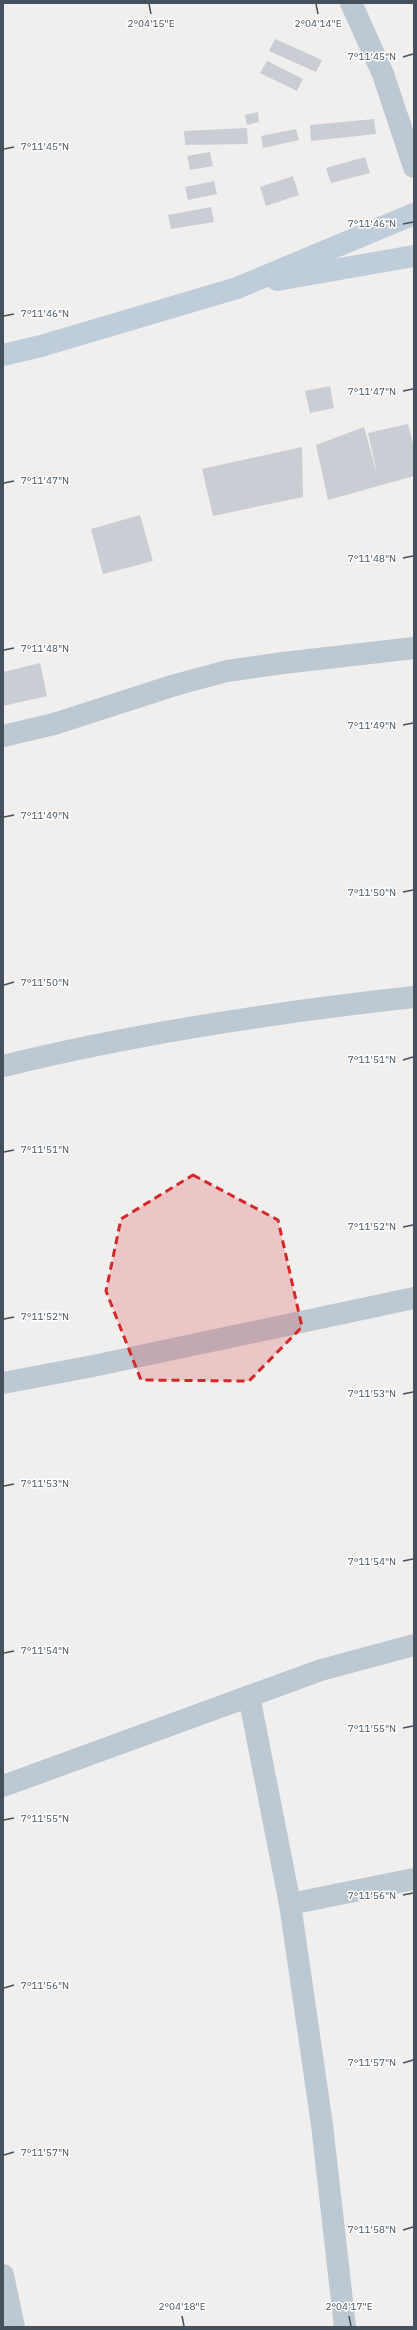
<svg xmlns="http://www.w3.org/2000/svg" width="417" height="2330" viewBox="0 0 417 2330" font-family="'IBM Plex Sans',sans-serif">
<rect width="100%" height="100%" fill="#f1eeee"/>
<g fill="#cacdd3">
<path d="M275,39L322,60L316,72L269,51Z"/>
<path d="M267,61L303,79L297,91L260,73Z"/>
<path d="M258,112L259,122L247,125L245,115Z"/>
<path d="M374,119L376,134L311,141L310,125Z"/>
<path d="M247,128L248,144L185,145L184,131Z"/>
<path d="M296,129L299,140L263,148L261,136Z"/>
<path d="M210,152L213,166L190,170L187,156Z"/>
<path d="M365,157L370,173L331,183L326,168Z"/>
<path d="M293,176L299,195L266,206L260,187Z"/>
<path d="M214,181L217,194L188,200L185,187Z"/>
<path d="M211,207L214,222L171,229L168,215Z"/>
<path d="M330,386L334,408L310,413L305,391Z"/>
<path d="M408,424L414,448V476L328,500L316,445L364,427L378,478L368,433Z"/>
<path d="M302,447L303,497L213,516L202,469Z"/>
<path d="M140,515L153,561L103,574L91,529Z"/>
<path d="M40,663L47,696L3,706V672Z"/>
</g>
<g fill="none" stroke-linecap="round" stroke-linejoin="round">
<g stroke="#bdc9d2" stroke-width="22">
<path d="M351,3L383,74L414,167"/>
<path d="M3,736L54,724L175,685L227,671L283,663L414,648"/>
<path d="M3,1066C137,1033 277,1012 414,997"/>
<path d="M3,1383L93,1366L414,1298"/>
<path d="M249,1696L290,1904L322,2125L345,2327"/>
<path d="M3,1786L321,1670L414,1645"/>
<path d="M290,1904L414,1879"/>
<path d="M3,2275L14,2327"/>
</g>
<g stroke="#bfccd9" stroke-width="22">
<path d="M277,280L414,256"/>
<path d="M3,355L41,346L237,288L414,214"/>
</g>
</g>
<path fill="#d62828" fill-opacity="0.2" stroke="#d62828" stroke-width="3" stroke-dasharray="8 5" stroke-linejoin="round" d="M193,1175L278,1220L302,1327L249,1381L141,1380L106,1291L121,1219Z"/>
<path fill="none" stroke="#45525d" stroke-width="1.5" d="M149,4L151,14M316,4L318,14M403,57L413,54M4,149L14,147M403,224L413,222M4,316L14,314M403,391L413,389M4,483L14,481M403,558L413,556M4,650L14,648M403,725L413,723M4,817L14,815M403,892L413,890M4,985L14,982M403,1060L413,1057M4,1152L14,1150M403,1227L413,1225M4,1319L14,1317M403,1394L413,1392M4,1486L14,1484M403,1561L413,1559M4,1653L14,1651M403,1728L413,1726M4,1820L14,1818M403,1895L413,1893M4,1988L14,1985M403,2063L413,2060M4,2155L14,2152M403,2230L413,2227M182,2316L184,2326M349,2316L351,2326"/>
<g font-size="10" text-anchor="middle" fill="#45525d" stroke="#fff" stroke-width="3" stroke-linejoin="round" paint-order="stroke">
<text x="151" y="27">2°04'15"E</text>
<text x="318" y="27">2°04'14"E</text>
<text x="372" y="60">7°11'45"N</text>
<text x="45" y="150">7°11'45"N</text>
<text x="372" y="227">7°11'46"N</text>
<text x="45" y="317">7°11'46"N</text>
<text x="372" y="395">7°11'47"N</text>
<text x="45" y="484">7°11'47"N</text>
<text x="372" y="562">7°11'48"N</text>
<text x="45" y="652">7°11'48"N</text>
<text x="372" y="729">7°11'49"N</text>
<text x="45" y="819">7°11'49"N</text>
<text x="372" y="896">7°11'50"N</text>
<text x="45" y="986">7°11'50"N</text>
<text x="372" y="1063">7°11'51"N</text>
<text x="45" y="1153">7°11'51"N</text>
<text x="372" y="1230">7°11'52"N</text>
<text x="45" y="1320">7°11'52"N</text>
<text x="372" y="1397">7°11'53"N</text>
<text x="45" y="1487">7°11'53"N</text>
<text x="372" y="1565">7°11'54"N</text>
<text x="45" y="1654">7°11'54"N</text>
<text x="372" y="1732">7°11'55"N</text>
<text x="45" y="1822">7°11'55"N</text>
<text x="372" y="1899">7°11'56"N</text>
<text x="45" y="1989">7°11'56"N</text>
<text x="372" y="2066">7°11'57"N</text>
<text x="45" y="2156">7°11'57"N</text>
<text x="372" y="2233">7°11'58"N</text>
<text x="182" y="2310">2°04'18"E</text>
<text x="349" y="2310">2°04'17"E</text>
</g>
<rect width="417" height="2330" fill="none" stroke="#45525d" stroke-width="8"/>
</svg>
